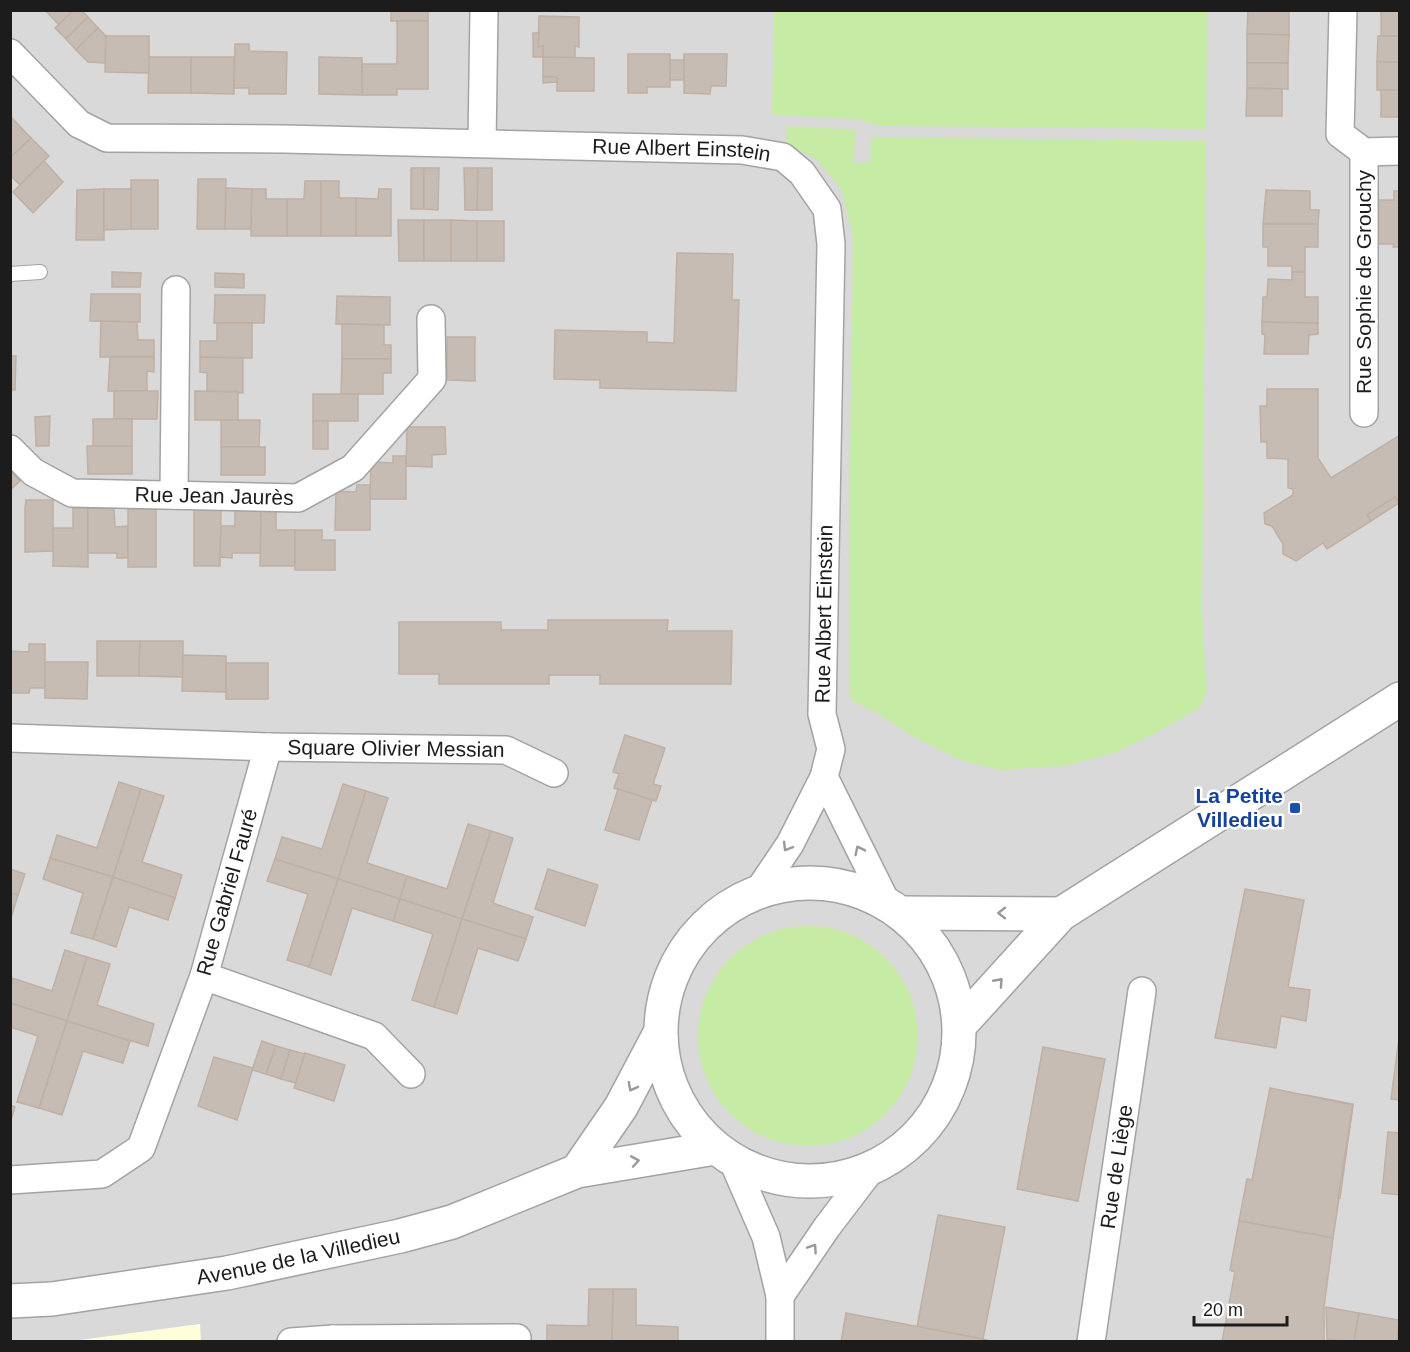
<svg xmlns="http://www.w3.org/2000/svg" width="1410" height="1352" viewBox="0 0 1410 1352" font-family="Arial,sans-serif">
<rect width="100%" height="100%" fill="#eeeae1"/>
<path fill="#dad9d9" d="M10,11H1399V1341H11Z"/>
<path fill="#feffd9" d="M200,1324L201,1341H72Z"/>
<g fill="#c5eba4">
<path d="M774,11H1207L1206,129L891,126H878L859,119L772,115Z"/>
<path d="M787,126L856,130L853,163L870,162L871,137L1206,141L1202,612L1207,691L1200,708L1154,734L1111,754L1063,766L1000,770L960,760L912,736L882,716L850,699V467L853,236L841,189L816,159L786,144Z"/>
<circle cx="808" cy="1036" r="110"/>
</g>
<g fill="#c6bcb4" stroke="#c0b0a3" stroke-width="1.5">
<path d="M45,10H74L59,25Z"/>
<path d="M74,10H81L88,17L66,39L55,28Z"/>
<rect x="391" y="10" width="37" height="11"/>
<path d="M1248,10H1289V35L1247,34Z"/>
<rect x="1381" y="10" width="19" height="26"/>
<path d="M539,16L579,17V47L575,46V58L543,57V46L538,47Z"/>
<path d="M88,17L98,28L76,50L66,39Z"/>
<path d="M397,21H428V89H397V95H362V64H397Z"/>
<path d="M98,28L106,36L105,63L88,62L76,50Z"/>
<path d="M533,33H539L538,47L543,46V57H533Z"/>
<path d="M1247,34L1289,35L1288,63H1247Z"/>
<path d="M106,36H149V73L105,72Z"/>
<path d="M1378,36H1400V62H1377Z"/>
<path d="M235,44H249V51L287,52L286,94H249V88H234Z"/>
<path d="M628,54H670V87H647V93H628Z"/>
<path d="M684,54H727L726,86H711L710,94L684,93Z"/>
<path d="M149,57H191V93H148Z"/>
<path d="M191,57H234V94L191,93Z"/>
<path d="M319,57L362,58V95L319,94Z"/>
<path d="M543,57L594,58V91H557V77H543Z"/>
<rect x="670" y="60" width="14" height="20"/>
<rect x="1377" y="62" width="23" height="28"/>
<path d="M1247,63H1288V89L1247,88Z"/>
<path d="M543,77H557V82L543,83Z"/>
<path d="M1247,88L1282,89V116H1246Z"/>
<rect x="1381" y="90" width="19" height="27"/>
<path d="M12,118L31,138L10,158V120Z"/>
<path d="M31,138L49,156L20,185L10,175V158Z"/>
<path d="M44,161L63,182L33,213L13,192Z"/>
<rect x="411" y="168" width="13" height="41"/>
<path d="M424,168H439L438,210L424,209Z"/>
<path d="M464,168H478L477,210H465Z"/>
<path d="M478,168H492V210H477Z"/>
<path d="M198,179H226L225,229H197Z"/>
<rect x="131" y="180" width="27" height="49"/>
<path d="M305,181H321V236H287V199H304Z"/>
<path d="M321,181H339V198H356V236H321Z"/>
<path d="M226,188L252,189L251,229H225Z"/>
<path d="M104,189V240H76L77,190Z"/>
<path d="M104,189H131V229L104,230Z"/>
<path d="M252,189H266V199H287V236H251Z"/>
<path d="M379,189H391V236H356V198L378,199Z"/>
<path d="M1266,190L1310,191V210H1319L1318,224H1263Z"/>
<path d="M1394,191H1400V247H1393L1394,244H1375V200H1394Z"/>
<path d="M398,220H424V261H399Z"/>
<rect x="424" y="220" width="27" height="41"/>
<path d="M451,220L477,221V261H451Z"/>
<rect x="477" y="221" width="27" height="40"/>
<path d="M1263,224H1318V247H1305V272H1292V266H1268V247H1263Z"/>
<path d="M677,253L733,254L732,300H739L736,391L600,388V380L554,379L555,330L647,332V342L674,343Z"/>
<path d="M112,272L141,273L140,287H112Z"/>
<path d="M1292,272H1305V297H1318V323L1262,322L1263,297H1267L1268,279L1292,280Z"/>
<path d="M215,273L244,274V288L215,287Z"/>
<path d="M91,294H140V322L90,321Z"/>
<path d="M215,295H265L264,323H214Z"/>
<path d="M337,296L390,297V325L336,324Z"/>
<path d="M101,321L137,322L138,340H154V357H100Z"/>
<path d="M1262,322L1318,323V334L1309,335L1308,354H1264L1265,335L1262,334Z"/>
<path d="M217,323H252V358L200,357V341H217Z"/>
<path d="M342,324L384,325V345H391V359H342Z"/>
<path d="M447,337H475V381L447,380Z"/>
<path d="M10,356H16L15,390H10Z"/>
<path d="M110,357H154V372L147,371V391H108Z"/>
<path d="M200,357L243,358V393L207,392V373L200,372Z"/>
<path d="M342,359H391V373H383V394H341Z"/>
<path d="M1267,389H1318V458L1331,478L1400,435V503L1395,497L1367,515L1371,521L1327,549L1323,543L1296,561L1283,554V544L1272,526L1265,524L1264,513L1293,495V489L1288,488V459L1267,458V442H1261L1260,406H1267Z"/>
<path d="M114,391H158L157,419H114Z"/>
<path d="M195,391L238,392V420H195Z"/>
<rect x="313" y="394" width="45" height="27"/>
<path d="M50,416L49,446H36L35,417Z"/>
<rect x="93" y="419" width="39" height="27"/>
<path d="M221,420H260L259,447H221Z"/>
<rect x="313" y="421" width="15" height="28"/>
<path d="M407,427H445L446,454L432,455V467L406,466Z"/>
<path d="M87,446H132V474H88Z"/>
<rect x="221" y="447" width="44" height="28"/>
<path d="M393,456H406V499H370L371,462L393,463Z"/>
<path d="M10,471L20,481L10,490Z"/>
<path d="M357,485H370V530H335L336,491L356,492Z"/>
<path d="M1395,497L1399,503L1371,521L1367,515Z"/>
<path d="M26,500H53V551L25,552V508Z"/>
<path d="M73,508H88V567L53,566V528H73Z"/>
<path d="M88,508L114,509L115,527L128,526V558H117V553H88Z"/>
<rect x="128" y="509" width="28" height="58"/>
<path d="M194,509L221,510L220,566H194Z"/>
<path d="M235,510H261V553H232V558L220,557L221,526H235Z"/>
<path d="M261,510H276V530H295V566H260Z"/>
<path d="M295,530H322V540H335V570H295Z"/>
<path d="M548,620H668L667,631H732L731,684H600V675H549V684H439V674H399V622H501V630H548Z"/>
<path d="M97,641H140L139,676H97Z"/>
<path d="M140,641H183V677L139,676Z"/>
<path d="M29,644H45V688H30L29,693H10V651L29,652Z"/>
<path d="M183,655L226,656V692L182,691Z"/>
<path d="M45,662H88L87,699L45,698Z"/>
<rect x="226" y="663" width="42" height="36"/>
<path d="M625,735L665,748L653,784L661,786L656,801L614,788L619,774L613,772Z"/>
<path d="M119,782L141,789L113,877L50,858L57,835L97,848Z"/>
<path d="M343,784L366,791L338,879L275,859L282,837L322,849Z"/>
<path d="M141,789L164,796L142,862L182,875L175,898L113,877Z"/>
<path d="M618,789L652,800L639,840L605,830Z"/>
<path d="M366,791L388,798L367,863L407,876L400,899L338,879Z"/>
<path d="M468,824L491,831L462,919L400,899L407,876L447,889Z"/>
<path d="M491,831L513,838L493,903L533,917L526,939L462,919Z"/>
<path d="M50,858L113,877L93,939L71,933L83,893L43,879Z"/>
<path d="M275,859L338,879L309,967L287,960L308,894L267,881Z"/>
<path d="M10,869L25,874L18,895L10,893Z"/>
<path d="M548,869L598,885L585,926L535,909Z"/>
<path d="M113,877L175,898L168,920L129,907L116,947L93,939Z"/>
<path d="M338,879L400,899L393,921L352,908L331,975L309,967Z"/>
<path d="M1245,889L1304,900L1288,987L1310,990L1306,1021L1281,1016L1276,1048L1215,1038Z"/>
<path d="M10,893L18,895L11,918H10Z"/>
<path d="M400,899L462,919L434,1007L412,1000L433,934L393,921Z"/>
<path d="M462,919L526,939L518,961L478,948L457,1014L434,1007Z"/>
<path d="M65,950L87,957L67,1021L10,1003L12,978L52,991Z"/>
<path d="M87,957L110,964L97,1005L154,1024L148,1046L67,1021Z"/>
<path d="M10,1003L67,1021L39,1108L17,1102L38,1036L10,1027Z"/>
<path d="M67,1021L130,1041L123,1063L83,1051L62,1115L39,1108Z"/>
<path d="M1399,1038L1400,1039V1100L1391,1099Z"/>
<path d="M262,1041L276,1046L266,1074L252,1070Z"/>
<path d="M276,1046L290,1050L281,1079L266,1074Z"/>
<path d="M1043,1047L1105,1059L1078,1201L1017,1189Z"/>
<path d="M290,1050L305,1054L296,1083L281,1079Z"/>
<path d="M305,1053L345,1065L334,1101L294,1088Z"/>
<path d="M214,1057L253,1068L237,1120L198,1106Z"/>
<path d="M1270,1088L1353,1105L1333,1238L1239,1221L1247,1179L1252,1180Z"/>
<path d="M1306,1095L1353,1104L1340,1198H1338L1353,1105Z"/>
<path d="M10,1105L15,1107L10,1123Z"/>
<path d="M1388,1132L1400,1133V1195L1382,1193Z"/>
<path d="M938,1215L1005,1227L983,1339L917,1327Z"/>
<path d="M1239,1221L1333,1238L1324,1307V1342H1222L1235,1272L1230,1270Z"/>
<path d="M589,1289H613L612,1342H547V1325L588,1326Z"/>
<path d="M613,1289H636V1325L678,1327V1342H612Z"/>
<path d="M1326,1307L1359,1313L1354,1342L1327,1339Z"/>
<path d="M846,1313L983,1339L994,1342H841Z"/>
<path d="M1359,1313L1399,1320L1397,1342H1354Z"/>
</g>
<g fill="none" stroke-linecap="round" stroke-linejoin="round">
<defs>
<path id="service" d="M10,274L40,272"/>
<g id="minor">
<path d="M1343,10L1340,134L1364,152L1400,151"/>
<path id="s1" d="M10,53L79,124L107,138L284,139L742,150L783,157L802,173L827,209L831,244L822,714L831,749L824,777L790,844L759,890"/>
<path d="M482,143L484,10"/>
<path d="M1364,413V152"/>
<path id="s2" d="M10,449L33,472L72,493L298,498L353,468L432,379L431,319"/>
<path d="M174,495L176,290"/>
<path d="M10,738L268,747L204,976L141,1148L102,1174L10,1180"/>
<path id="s3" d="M268,747L506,750L554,773"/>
<path d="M824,777L886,902"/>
<path d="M204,976L374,1036L411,1074"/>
<path d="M733,1161L766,1237L780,1296V1342"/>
<path d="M780,1296L827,1227L872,1168"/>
<path d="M291,1342L333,1339"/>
<path d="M334,1342L333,1339L517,1338"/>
<path id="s4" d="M1091,1342L1142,991"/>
</g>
<g id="tertiary">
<circle cx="810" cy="1032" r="149"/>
<path d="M902,913L1061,914"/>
<path d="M960,1025L1061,914L1400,699"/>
<path d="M577,1171L621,1107L659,1035"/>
<path id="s5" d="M10,1301L52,1299L227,1273L400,1236L452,1222L577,1171L715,1148"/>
</g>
</defs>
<use href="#service" stroke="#a3a3a3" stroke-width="16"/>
<use href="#minor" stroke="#a3a3a3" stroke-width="30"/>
<use href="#tertiary" stroke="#a3a3a3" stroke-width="36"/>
<use href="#service" stroke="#fff" stroke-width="14"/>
<use href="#minor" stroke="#fff" stroke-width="27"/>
<use href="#tertiary" stroke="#fff" stroke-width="33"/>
</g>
<defs><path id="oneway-chevron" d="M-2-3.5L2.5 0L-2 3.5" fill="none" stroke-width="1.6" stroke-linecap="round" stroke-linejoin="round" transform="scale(1.5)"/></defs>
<g stroke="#999">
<use href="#oneway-chevron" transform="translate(787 847) rotate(121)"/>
<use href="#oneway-chevron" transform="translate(859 850) rotate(-116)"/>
<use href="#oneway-chevron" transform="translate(1002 913) rotate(-180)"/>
<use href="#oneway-chevron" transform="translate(999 982) rotate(-48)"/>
<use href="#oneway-chevron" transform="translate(632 1087) rotate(118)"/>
<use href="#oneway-chevron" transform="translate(635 1161) rotate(-10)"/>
<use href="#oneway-chevron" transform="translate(813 1248) rotate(-56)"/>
</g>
<rect fill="#1a4fb4" stroke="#fff" stroke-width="2" x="1289" y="802" width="12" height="12" rx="3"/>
<g text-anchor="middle" stroke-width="5" stroke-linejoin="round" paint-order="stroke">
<g font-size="21" fill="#1c1c1c" stroke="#fff">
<text dy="7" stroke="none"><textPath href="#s1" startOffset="705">Rue Albert Einstein</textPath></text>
<text transform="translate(1364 282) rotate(-90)" y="7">Rue Sophie de Grouchy</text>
<text dy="7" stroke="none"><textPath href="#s2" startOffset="219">Rue Jean Jaurès</textPath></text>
<text transform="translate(824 614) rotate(-89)" y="7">Rue Albert Einstein</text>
<text dy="7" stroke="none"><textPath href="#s3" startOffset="128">Square Olivier Messian</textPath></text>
<text transform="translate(227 892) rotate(-74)" y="7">Rue Gabriel Fauré</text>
<text dy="7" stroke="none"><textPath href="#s4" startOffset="177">Rue de Liège</textPath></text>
<text dy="7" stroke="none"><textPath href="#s5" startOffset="292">Avenue de la Villedieu</textPath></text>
</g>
<g font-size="21" font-weight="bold" fill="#164399" stroke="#fff" text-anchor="end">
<text x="1283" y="803">La Petite<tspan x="1283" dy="24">Villedieu</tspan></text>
</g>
</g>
<rect width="1410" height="1352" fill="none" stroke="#1c1c1c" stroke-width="24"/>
<path d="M1194 1316v9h93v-9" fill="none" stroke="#1c1c1c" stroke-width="3"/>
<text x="1203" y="1316" font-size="18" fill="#1c1c1c" stroke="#ffffff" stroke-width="4.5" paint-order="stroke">20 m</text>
</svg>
